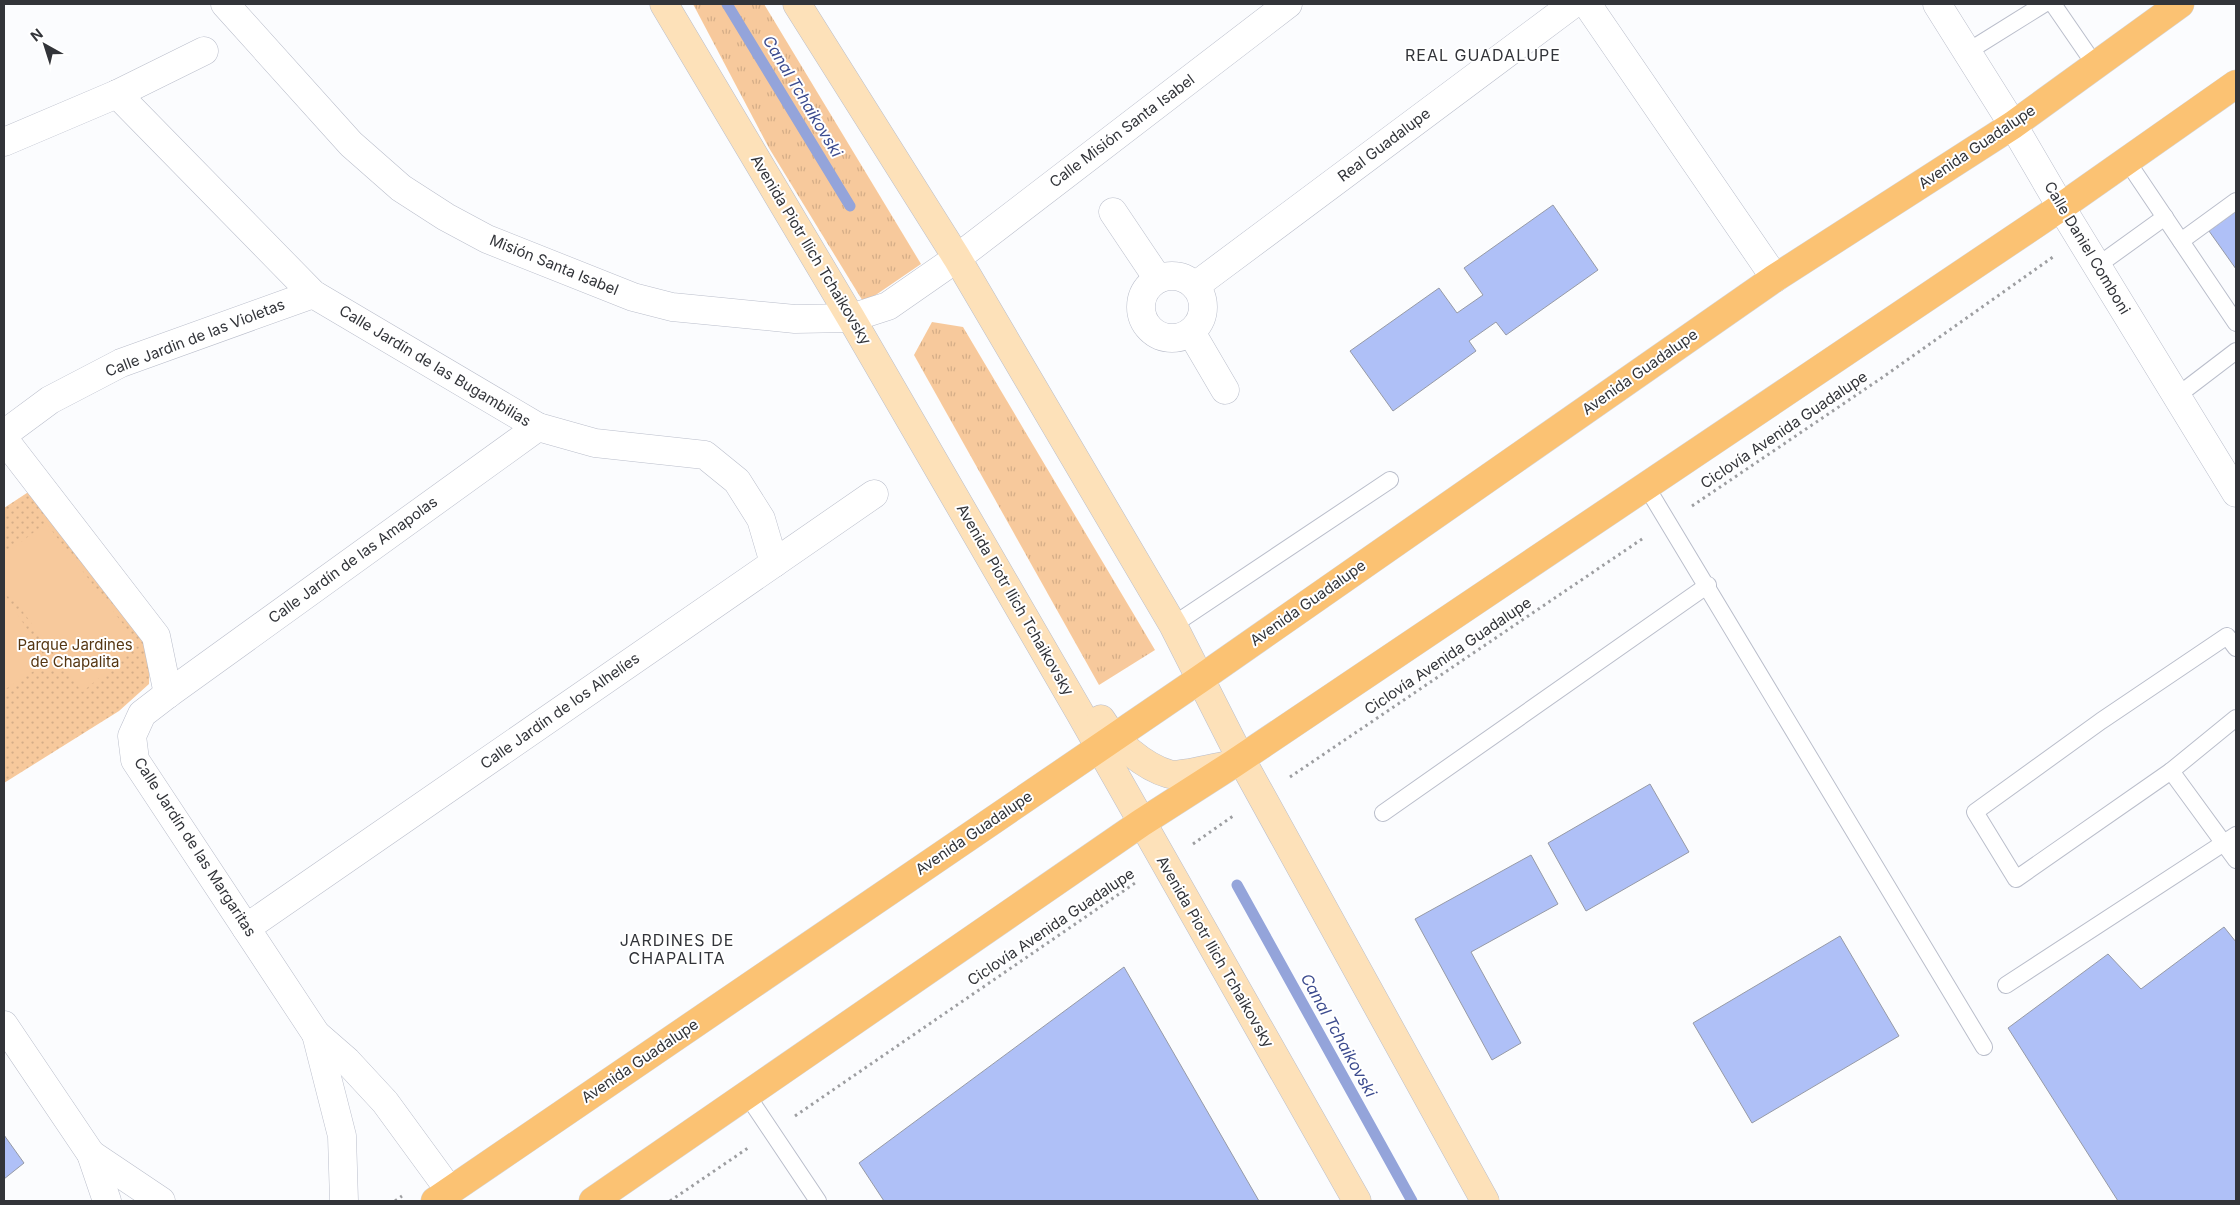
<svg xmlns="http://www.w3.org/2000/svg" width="2240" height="1205" viewBox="0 0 2240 1205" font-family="Inter,sans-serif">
<defs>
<pattern id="grass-tufts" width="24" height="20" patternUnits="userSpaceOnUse" patternTransform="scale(1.25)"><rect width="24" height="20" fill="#f7c99c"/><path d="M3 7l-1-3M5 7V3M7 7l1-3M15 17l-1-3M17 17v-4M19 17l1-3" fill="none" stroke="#d4ad87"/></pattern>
<pattern id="park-dots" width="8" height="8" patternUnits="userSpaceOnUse" patternTransform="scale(1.25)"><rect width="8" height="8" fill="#f7c99c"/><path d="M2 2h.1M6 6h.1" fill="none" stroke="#d4ad87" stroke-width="1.8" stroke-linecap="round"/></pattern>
</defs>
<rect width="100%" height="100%" fill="#fbfcfe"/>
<g fill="url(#grass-tufts)">
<path d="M693,4H764L921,264L864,303L769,148Z"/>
<path d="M932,322L963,327L1155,650L1099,685L914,355Z"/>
</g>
<path fill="url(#park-dots)" d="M33,489L151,637L149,684L119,711L4,783V508Z"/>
<g fill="#f7c99c">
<path d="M46,523L139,645L82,692L4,586V555Z"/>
<path d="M4,593L48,662L4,690Z"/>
</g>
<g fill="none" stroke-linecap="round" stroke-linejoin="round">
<g stroke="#94a4da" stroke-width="11">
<path d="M727,4L850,206"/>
<path d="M1237,885L1412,1201"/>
</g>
</g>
<g fill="#afc0f7" stroke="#969aa6">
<path d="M1553,205L1598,270L1506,335L1496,322L1469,341L1476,351L1393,411L1350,351L1439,288L1457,313L1483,295L1464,268Z"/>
<path d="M2236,211V269L2209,231Z"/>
<path d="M1650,784L1689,852L1586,911L1548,843Z"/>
<path d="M1531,855L1558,904L1471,952L1521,1043L1492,1060L1415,919Z"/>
<path d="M2224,927L2236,942V1201H2118L2008,1028L2108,954L2141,989Z"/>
<path d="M1840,936L1899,1036L1752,1123L1693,1023Z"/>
<path d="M1124,967L1259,1201H884L859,1163Z"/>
<path d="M4,1135L24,1163L4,1179Z"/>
</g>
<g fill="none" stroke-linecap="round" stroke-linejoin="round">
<defs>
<g id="lane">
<path d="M2053,4L2095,65"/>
<path d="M1967,52L2044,4"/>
<path d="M2127,161L2236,323"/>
<path d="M2181,241L2236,201"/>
<path d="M2097,266L2165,217"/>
<path d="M2177,396L2236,351"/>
<path d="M1646,486C1760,672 1870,861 1984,1047"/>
<path d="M1173,625L1390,480"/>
<path d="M2236,718L2171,771L2236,860"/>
<path d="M2171,771L2016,879L1975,812L2101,721L2227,636L2236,648"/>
<path d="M1383,813L1708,585"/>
<path d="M2006,985L2236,835"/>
<path d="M747,1095L818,1201"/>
</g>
<g id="street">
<path d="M225,4L351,144L401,188L446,217L487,239L633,297L672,307L795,319L851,318L888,306L957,258L1288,4"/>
<path d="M1587,4L1775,278"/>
<path d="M1937,4L2013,125L2061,207L2236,493"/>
<path d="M117,94L313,294L538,427L595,443L705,455L737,481L761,519L774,563"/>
<path d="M4,142L117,94L204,51"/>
<path d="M1113,212L1158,279"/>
<circle cx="1172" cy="307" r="31"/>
<path d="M1195,286L1573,4"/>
<path d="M1191,332L1225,390"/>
<path d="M4,434L50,400L121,363L313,294"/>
<path d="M4,439L156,636L168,694"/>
<path d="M246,928L874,494"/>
<path d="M4,1025L91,1154L107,1201"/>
<path d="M316,1034L342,1136L344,1201"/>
<path d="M91,1154L161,1201"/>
<path d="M450,1191L385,1102L347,1061L316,1034L135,760L132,736L142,714L168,694L538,427"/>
</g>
<g id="secondary">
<path d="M664,4L851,318L1080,713L1357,1201"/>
<path d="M797,4L957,258L1173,625L1241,759L1485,1201"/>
<path d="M1101,719C1114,741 1144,767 1169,774C1181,777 1219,766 1233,764"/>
</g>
<g id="primary">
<path d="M435,1201L1200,679L1775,278L2013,125L2180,4"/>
<path d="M593,1201L1141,823L1233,764L2061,207L2236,84"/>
</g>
</defs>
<use href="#lane" stroke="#babecb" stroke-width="18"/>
<use href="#street" stroke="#babecb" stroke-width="29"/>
<use href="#secondary" stroke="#babecb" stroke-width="29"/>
<use href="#primary" stroke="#d6d6d7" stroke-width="29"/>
<g stroke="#9d9ea1" stroke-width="3" stroke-dasharray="2.5 4" stroke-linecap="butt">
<path d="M1692,506L1883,377L2053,257"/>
<path d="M1290,777L1645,537"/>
<path d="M1193,844L1233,816"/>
<path d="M795,1116L1138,881"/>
<path d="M395,1201L402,1196"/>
<path d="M670,1201L748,1148"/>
</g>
<use href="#lane" stroke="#fff" stroke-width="16"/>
<use href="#street" stroke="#fff" stroke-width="28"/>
<use href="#secondary" stroke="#fde1b9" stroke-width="28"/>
<use href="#primary" stroke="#fbc273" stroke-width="28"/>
</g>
<g text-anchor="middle" stroke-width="4" stroke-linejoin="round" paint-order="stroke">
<g font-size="15" fill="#323439" stroke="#fff">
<text transform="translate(1122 131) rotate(-37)" y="5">Calle Misión Santa Isabel</text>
<text transform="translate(1384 145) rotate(-37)" y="5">Real Guadalupe</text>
<text transform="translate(1977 147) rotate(-34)" y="5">Avenida Guadalupe</text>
<text transform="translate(2087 248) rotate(59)" y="5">Calle Daniel Comboni</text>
<text transform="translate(811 250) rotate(59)" y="5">Avenida Piotr Ilich Tchaikovsky</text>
<text transform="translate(554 265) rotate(22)" y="5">Misión Santa Isabel</text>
<text transform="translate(195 338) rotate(-21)" y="5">Calle Jardin de las Violetas</text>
<text transform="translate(435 366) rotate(31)" y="5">Calle Jardín de las Bugambilias</text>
<text transform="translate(1640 372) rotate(-35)" y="5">Avenida Guadalupe</text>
<text transform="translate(1784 430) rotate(-34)" y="5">Ciclovía Avenida Guadalupe</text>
<text transform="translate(353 560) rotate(-36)" y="5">Calle Jardín de las Amapolas</text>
<text transform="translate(1015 600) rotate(60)" y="5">Avenida Piotr Ilich Tchaikovsky</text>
<text transform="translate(1308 603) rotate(-35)" y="5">Avenida Guadalupe</text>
<text transform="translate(1448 656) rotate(-34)" y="5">Ciclovía Avenida Guadalupe</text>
<text transform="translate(560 711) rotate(-35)" y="5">Calle Jardín de los Alhelíes</text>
<text transform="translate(974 833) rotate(-34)" y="5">Avenida Guadalupe</text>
<text transform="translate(195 847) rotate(57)" y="5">Calle Jardín de las Margaritas</text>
<text transform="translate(1051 927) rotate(-34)" y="5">Ciclovía Avenida Guadalupe</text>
<text transform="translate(1215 952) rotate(60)" y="5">Avenida Piotr Ilich Tchaikovsky</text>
<text transform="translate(640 1061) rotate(-34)" y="5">Avenida Guadalupe</text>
</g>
<g font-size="15" fill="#553612" stroke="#fff">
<text x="75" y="650">Parque Jardines<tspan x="75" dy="17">de Chapalita</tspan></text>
</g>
<g font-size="16" letter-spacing="1" fill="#323439" stroke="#fff">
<text x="1483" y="61">REAL GUADALUPE</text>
<text x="677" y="946">JARDINES DE<tspan x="677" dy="18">CHAPALITA</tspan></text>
</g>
<g font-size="16" font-style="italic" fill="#3d4c8f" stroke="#fff">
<text transform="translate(803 96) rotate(59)" y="6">Canal Tchaikovski</text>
<text transform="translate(1339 1035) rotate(61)" y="6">Canal Tchaikovski</text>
</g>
</g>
<rect width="2240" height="1205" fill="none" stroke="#323439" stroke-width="10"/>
<g transform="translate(45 45) rotate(321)" stroke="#ffffff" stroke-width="4" paint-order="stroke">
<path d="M0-4L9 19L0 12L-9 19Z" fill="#323439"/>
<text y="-8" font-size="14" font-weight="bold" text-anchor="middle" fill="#323439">N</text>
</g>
</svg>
